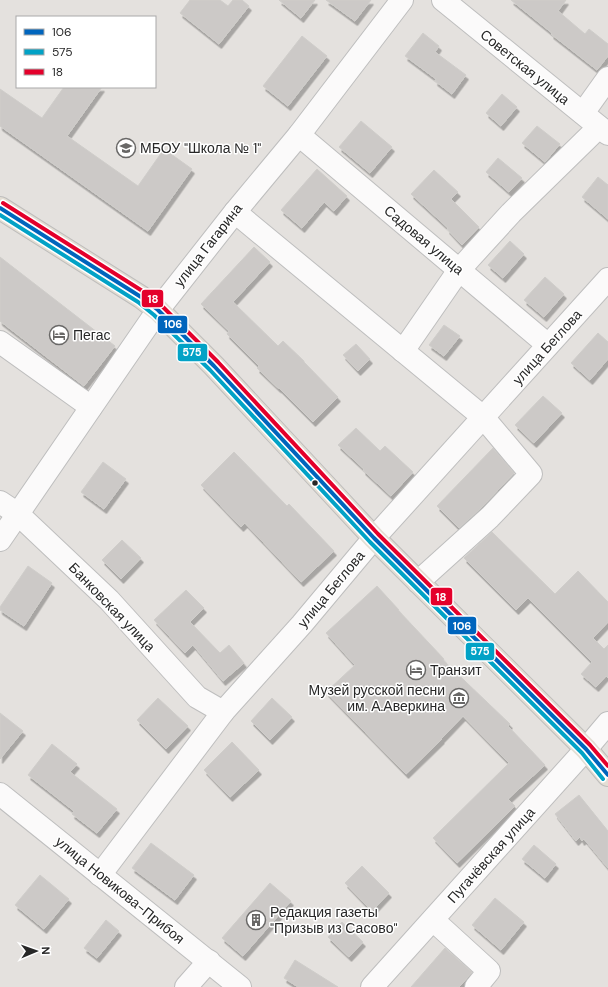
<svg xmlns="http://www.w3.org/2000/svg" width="608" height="987" viewBox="0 0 608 987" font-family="'DM Sans',sans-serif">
<defs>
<filter id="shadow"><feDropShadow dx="2.5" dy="4.5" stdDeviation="0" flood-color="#0004"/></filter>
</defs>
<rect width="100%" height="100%" fill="#e4e1de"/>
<g fill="#ccc9c7" stroke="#cfcdca" filter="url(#shadow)">
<path d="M190,0H220L228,6L233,0H242L249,6L219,44L180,13Z"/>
<path d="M279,0H315L301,18Z"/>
<path d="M326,0H371L355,21Z"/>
<path d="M511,0H566L558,11L585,34L589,29L608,44V56L597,70L551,34L552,33Z"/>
<path d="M423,33L439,46L435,52L466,75L452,94L435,81L436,79L405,56Z"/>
<path d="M302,36L327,56L288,106L263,86Z"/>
<path d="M64,87H102L67,136L138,186L164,149L192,169L148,231L0,126V89L42,118Z"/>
<path d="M502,94L517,107L501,126L486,113Z"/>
<path d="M361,121L392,147L370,173L339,147Z"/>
<path d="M537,126L560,144L545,162L522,143Z"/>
<path d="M498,158L522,178L509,192L486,172Z"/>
<path d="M317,169L347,196L334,211L324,202L302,228L281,210Z"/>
<path d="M434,170L458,192L451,199L479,227L462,245L447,229L448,228L411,194Z"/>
<path d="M598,177L608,185V219L582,197Z"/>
<path d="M510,241L524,254L503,278L488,265Z"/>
<path d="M254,247L270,262L233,302L278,346L283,341L304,361V362L338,397L313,422L279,388H278L257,368L259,366L227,334L229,331L201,304Z"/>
<path d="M0,257L115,346L84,386L0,321Z"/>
<path d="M545,277L564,294L544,317L524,300Z"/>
<path d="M444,325L460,336L444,356L429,345Z"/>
<path d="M598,333L608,342V359L590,380L571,363Z"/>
<path d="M356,344L370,359L358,371L343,355Z"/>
<path d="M543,396L562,413L534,443L515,425Z"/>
<path d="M356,428L380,451L385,446L413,472L391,496L363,470L364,469L338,445Z"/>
<path d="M493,448L514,473L481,508L459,528L437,506Z"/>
<path d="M234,452L287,506L289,504L334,551L301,582L245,523L241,527L201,485Z"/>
<path d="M103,462L126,479L104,509L81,492Z"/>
<path d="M492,532L555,594L578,571L608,602V622L593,638L604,649L608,645V678L606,676L596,687L581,674L592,662L528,598L516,610L464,558Z"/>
<path d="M122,540L141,558L121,579L102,560Z"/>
<path d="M28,566L52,583L24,626L0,610V607Z"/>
<path d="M377,586L399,610H398L444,659L443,660L510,724L508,726L545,765L508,799L515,806L457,863L433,838L509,763L463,716L441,739H442L406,774L326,692L355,665L326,633Z"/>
<path d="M186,590L204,608L190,622L220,653L229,645L244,663L223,681L193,645L185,653L154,620Z"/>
<path d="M158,698L188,726L166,749L137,720Z"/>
<path d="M272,698L292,717L270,740L251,721Z"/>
<path d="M0,713L23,731L0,759Z"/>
<path d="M232,742L259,770L230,797L204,770Z"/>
<path d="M52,744L77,764L70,772L117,809L97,833L72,814L74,811L28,775Z"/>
<path d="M579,795L608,831V868L584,839L582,841L580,837L576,841L555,814Z"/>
<path d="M151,843L194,875L175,900L132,868Z"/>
<path d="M534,845L556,864L545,878L522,859Z"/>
<path d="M362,866L389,893L372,911L345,883Z"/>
<path d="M40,875L69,899L44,929L15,905Z"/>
<path d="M270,883L291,901L243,956L222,938Z"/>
<path d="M495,898L524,922L501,950L472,925Z"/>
<path d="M106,920L119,931L97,958L84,948Z"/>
<path d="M342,922L363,942L349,957L328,937Z"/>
<path d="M445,948L472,972L462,984L459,987H411Z"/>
<path d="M295,960L338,987H298L284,978Z"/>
</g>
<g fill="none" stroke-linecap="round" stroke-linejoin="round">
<defs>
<g id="minor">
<path d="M443,0L608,134"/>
<path d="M583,113L608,78"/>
<path d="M299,135L548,345"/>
<path d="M235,212L483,417L531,474L490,517L418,582"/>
<path d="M0,342L91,407"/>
<path d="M403,351L459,270L511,213L599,127"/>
<path d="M0,502L18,514L109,600L197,697L223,712"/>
<path d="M0,540L158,310L235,212L299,135L402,0"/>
<path d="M0,794L240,987"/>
<path d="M100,875L223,712L302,624L374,538L608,279"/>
<path d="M433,920L489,971L476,987"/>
<path d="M186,987L209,961"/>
<path d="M372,987L586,749L608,723"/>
</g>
<path id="major" d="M0,208L141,297L158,310L214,366L374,538L586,749L608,775"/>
</defs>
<use href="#minor" stroke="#bebebe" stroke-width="24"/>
<use href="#major" stroke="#bebdbc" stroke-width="24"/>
<use href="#minor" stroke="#fbfafa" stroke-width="22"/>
<use href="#major" stroke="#e3ded4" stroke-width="22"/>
<defs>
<path id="bus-1" d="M0,208L141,297L158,310L214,366L374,538L586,749L608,775"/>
<path id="bus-2" d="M0,215L138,302L154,315L210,370L370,542L582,753L603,779"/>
<path id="bus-3" d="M3,203L144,292L162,306L218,362L378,534L590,745L608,766"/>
</defs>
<use href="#bus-1" stroke="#fff" stroke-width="7"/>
<use href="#bus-2" stroke="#fff" stroke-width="7"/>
<use href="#bus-3" stroke="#fff" stroke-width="7"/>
<use href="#bus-1" stroke="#0065bd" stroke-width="4"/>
<use href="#bus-2" stroke="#02a2c6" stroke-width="4"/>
<use href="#bus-3" stroke="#e4002b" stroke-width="4"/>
</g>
<defs>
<symbol id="school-ring" viewBox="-11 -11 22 22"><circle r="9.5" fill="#fff" stroke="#696867" stroke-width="1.5"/><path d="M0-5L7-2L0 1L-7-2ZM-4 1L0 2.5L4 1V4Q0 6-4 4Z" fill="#696867"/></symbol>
<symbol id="hotel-ring" viewBox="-11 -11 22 22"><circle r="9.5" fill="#fff" stroke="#696867" stroke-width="1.5"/><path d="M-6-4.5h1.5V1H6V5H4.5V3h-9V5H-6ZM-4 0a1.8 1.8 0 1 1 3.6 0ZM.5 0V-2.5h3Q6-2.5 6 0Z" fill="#696867"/></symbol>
<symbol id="museum-ring" viewBox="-11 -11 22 22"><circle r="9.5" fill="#fff" stroke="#696867" stroke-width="1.5"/><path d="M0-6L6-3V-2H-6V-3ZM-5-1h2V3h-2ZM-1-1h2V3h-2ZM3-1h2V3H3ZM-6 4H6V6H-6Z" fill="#696867"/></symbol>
<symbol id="building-ring" viewBox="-11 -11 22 22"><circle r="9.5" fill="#fff" stroke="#696867" stroke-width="1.5"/><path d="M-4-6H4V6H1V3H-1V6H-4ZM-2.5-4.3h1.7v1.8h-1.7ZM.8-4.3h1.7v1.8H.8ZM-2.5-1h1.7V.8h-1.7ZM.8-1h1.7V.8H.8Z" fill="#696867"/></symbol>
</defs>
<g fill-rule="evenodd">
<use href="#school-ring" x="115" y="137" width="22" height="22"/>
<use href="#hotel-ring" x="48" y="324" width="22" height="22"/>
<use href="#hotel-ring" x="405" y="659" width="22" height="22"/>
<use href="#museum-ring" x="448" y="687" width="22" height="22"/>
<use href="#building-ring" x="245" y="909" width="22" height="22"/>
</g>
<circle fill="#272727" stroke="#fff" stroke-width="1.5" cx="315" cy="483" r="3.5"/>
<g text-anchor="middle" stroke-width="3" stroke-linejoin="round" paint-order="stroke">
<g font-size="14" fill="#272727" stroke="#fff">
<text transform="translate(525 67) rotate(39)" y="5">Советская улица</text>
<text transform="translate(424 240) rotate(40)" y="5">Садовая улица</text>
<text transform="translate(208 245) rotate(-52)" y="5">улица Гагарина</text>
<text transform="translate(547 347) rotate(-48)" y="5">улица Беглова</text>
<text transform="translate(331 589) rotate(-50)" y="5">улица Беглова</text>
<text transform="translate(112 607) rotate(46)" y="5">Банковская улица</text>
<text transform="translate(491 855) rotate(-48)" y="5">Пугачёвская улица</text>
<text transform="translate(120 890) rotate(39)" y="5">улица Новикова-Прибоя</text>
</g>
<g font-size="14" fill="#272727" stroke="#fff" text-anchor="start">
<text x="140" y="153">МБОУ "Школа № 1"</text>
<text x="73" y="340">Пегас</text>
<text x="430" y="675">Транзит</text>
<text x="445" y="695" text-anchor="end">Музей русской песни<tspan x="445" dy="16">им. А.Аверкина</tspan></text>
<text x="270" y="917">Редакция газеты<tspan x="270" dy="16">"Призыв из Сасово"</tspan></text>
</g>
</g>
<g stroke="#fff" stroke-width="1.5">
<rect x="141" y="289" width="23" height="19" rx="4" fill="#e4002b"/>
<rect x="157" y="315" width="31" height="19" rx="4" fill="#0065bd"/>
<rect x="177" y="343" width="31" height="19" rx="4" fill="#02a2c6"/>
<rect x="430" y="587" width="23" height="19" rx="4" fill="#e4002b"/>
<rect x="447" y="616" width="30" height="19" rx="4" fill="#0065bd"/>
<rect x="465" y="642" width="30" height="19" rx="4" fill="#02a2c6"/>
</g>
<g font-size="11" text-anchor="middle" font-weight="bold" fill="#fff">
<text x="153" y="303">18</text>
<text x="173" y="328">106</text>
<text x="192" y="356">575</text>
<text x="441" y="601">18</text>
<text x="462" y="630">106</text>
<text x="480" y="655">575</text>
</g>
<rect x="16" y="16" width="140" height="72" fill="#ffffff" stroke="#a9a9a9"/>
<rect x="24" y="29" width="20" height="6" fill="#0065bd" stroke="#a9a9a9"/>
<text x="52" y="36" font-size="12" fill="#272727">106</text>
<rect x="24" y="49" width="20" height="6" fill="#02a2c6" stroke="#a9a9a9"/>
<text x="52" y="56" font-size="12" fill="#272727">575</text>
<rect x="24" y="69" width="20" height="6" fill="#e4002b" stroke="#a9a9a9"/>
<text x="52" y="76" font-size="12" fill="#272727">18</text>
<g transform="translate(36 951) rotate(88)" stroke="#ffffff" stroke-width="3" paint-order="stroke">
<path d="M0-3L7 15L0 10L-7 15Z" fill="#272727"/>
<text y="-6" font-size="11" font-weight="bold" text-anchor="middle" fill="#272727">N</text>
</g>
</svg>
